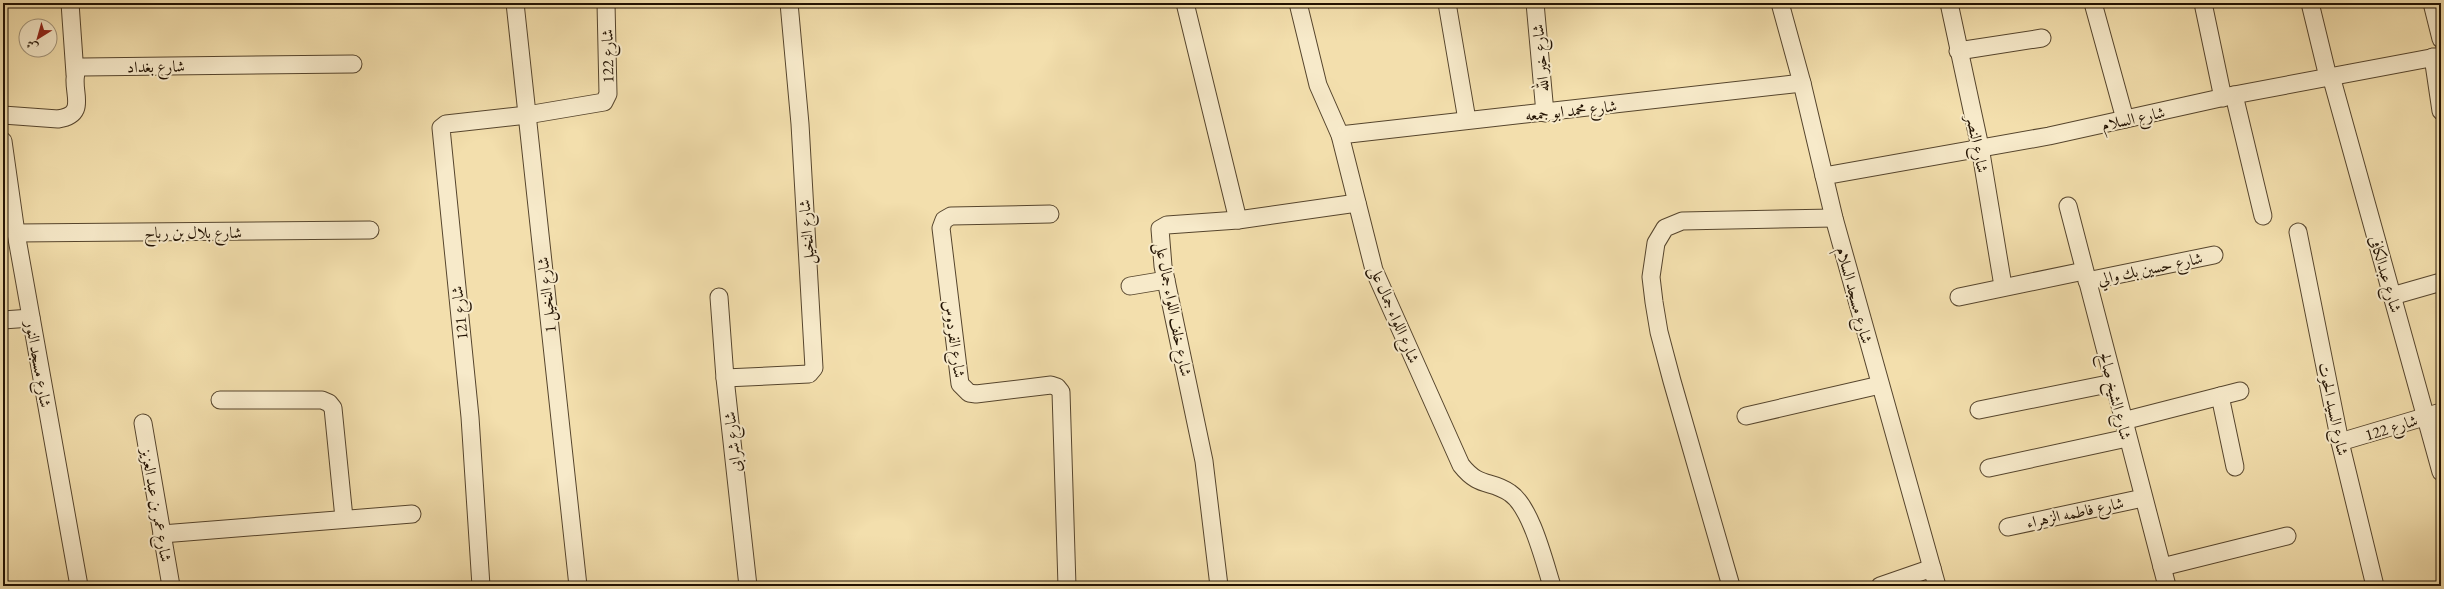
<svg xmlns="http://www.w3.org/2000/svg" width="2444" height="589" viewBox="0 0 2444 589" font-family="'EB Garamond',Amiri,serif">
<rect width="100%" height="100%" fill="#f3dfad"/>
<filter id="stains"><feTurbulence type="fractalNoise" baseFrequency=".005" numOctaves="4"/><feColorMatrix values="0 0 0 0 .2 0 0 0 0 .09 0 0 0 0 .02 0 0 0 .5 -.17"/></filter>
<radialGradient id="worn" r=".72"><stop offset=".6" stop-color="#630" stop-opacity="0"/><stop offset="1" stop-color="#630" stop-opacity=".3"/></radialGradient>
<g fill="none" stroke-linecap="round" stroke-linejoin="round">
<defs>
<g id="street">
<path d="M70,3L75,74"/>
<path d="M515,3L578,586"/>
<path d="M1185,3L1238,220"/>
<path d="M1298,3L1318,85L1340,135L1374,270L1461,465C1480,489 1490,479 1510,493C1531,507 1544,561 1552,586"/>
<path d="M1447,3L1467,120"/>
<path d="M1535,3L1545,113"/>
<path d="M1780,3L1802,83L1834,218L1937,586"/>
<path d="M1949,3L1980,147L2003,286"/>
<path d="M2093,3L2125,119"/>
<path d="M2203,3L2223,98"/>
<path d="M2310,3L2328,77"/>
<path d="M2432,3L2441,39"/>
<path d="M1958,51L2042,38"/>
<path d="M2433,57L2441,111"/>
<path d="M2331,76L2441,472"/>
<path d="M2234,95L2263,216"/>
<path d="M3,115L58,119C92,114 67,87 78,68L83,67L353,64"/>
<path d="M1340,135L1802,83"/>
<path d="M3,141L16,233L79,586"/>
<path d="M1824,176L2049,136L2234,95L2441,56"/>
<path d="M2068,206L2167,586"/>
<path d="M1050,214L951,216L944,220L941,228L960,384L969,393L976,394L1051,385L1057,387L1061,392L1067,586"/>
<path d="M2298,232L2340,442L2375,586"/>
<path d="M16,233L370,230"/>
<path d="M2087,281L2214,255"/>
<path d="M1130,286L1166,280"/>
<path d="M2392,296L2441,282"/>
<path d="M719,297L725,378L748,586"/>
<path d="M1959,297L2084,271"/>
<path d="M3,320L31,318"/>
<path d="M725,378L809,374L814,368L800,124L789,3"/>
<path d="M2220,396L2235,467"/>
<path d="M220,400H322L329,403L333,408L344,518"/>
<path d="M1979,410L2113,383"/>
<path d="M1746,416L1880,385"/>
<path d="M2123,421L2240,391"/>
<path d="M143,423L171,586"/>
<path d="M2340,442L2441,412"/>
<path d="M1989,468L2127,438"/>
<path d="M2008,527L2143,498"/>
<path d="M162,534L412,514"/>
<path d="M2162,567L2287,536"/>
<path d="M481,586L470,417L441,128L446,124L527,115L604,102L608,94L606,3"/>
<path d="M1219,586L1204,461L1163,266L1160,229L1167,225L1238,220L1357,203"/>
<path d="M1731,586L1672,381L1659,332L1654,302L1651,277L1656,243L1665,228L1682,221L1834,218"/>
<path d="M1880,586L1932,568"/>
</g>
</defs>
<use href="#street" stroke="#56452d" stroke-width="19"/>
<use href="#street" stroke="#f7eaca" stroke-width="17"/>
</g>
<g text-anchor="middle" stroke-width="4" stroke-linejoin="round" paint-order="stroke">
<g font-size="16" fill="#221202" stroke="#f7eaca">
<text transform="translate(607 56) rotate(-91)" y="6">شارع 122</text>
<text transform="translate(1540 58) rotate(-95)" y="6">شارع خير الله</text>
<text transform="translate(156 66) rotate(-1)" y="6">شارع بغداد</text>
<text transform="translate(1571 110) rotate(-6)" y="6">شارع محمد ابو جمعه</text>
<text transform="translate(2133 118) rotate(-12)" y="6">شارع السلام</text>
<text transform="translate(1978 144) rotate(79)" y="6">شارع النصر</text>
<text x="193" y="238">شارع بلال بن رباح</text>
<text transform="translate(806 232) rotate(-94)" y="6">شارع النخيل</text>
<text transform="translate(2150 268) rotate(-12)" y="6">شارع حسين بك والي</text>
<text transform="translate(2386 274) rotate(74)" y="6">شارع عبدالكافى</text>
<text transform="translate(546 295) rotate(-96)" y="6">شارع النخيل 1</text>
<text transform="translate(1855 295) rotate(75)" y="6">شارع مسجد السلام</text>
<text transform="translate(1174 309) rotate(79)" y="6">شارع خلف اللواء جمال على</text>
<text transform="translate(459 313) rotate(-96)" y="6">شارع 121</text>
<text transform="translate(1395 314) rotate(67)" y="6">شارع اللواء جمال على</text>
<text transform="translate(955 339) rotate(82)" y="6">شارع الفردوس</text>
<text transform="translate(39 364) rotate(80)" y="6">شارع مسجد النور</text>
<text transform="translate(2116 396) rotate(76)" y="6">شارع الشيخ صالح</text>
<text transform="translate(2334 409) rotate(78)" y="6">شارع السيد الحوت</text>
<text transform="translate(2391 427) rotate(-17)" y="6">شارع 122</text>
<text transform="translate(732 442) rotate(-96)" y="6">شارع شرابى</text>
<text transform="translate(157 505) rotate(80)" y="6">شارع عمر بن عبد العزيز</text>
<text transform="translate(2075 512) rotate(-12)" y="6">شارع فاطمه الزهراء</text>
</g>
</g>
<rect width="2444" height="589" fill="none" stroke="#f3dfad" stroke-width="16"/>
<rect x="4" y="4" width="2436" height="581" fill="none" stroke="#221202" stroke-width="2"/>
<rect x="8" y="8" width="2428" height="573" fill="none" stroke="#221202"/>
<g transform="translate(38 38) rotate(217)"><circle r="19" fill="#f7eaca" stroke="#a2947a"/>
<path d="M0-3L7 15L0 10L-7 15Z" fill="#8f2418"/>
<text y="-6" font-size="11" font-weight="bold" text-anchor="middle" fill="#221202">ش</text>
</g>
<rect width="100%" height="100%" filter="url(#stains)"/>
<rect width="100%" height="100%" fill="url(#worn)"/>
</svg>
